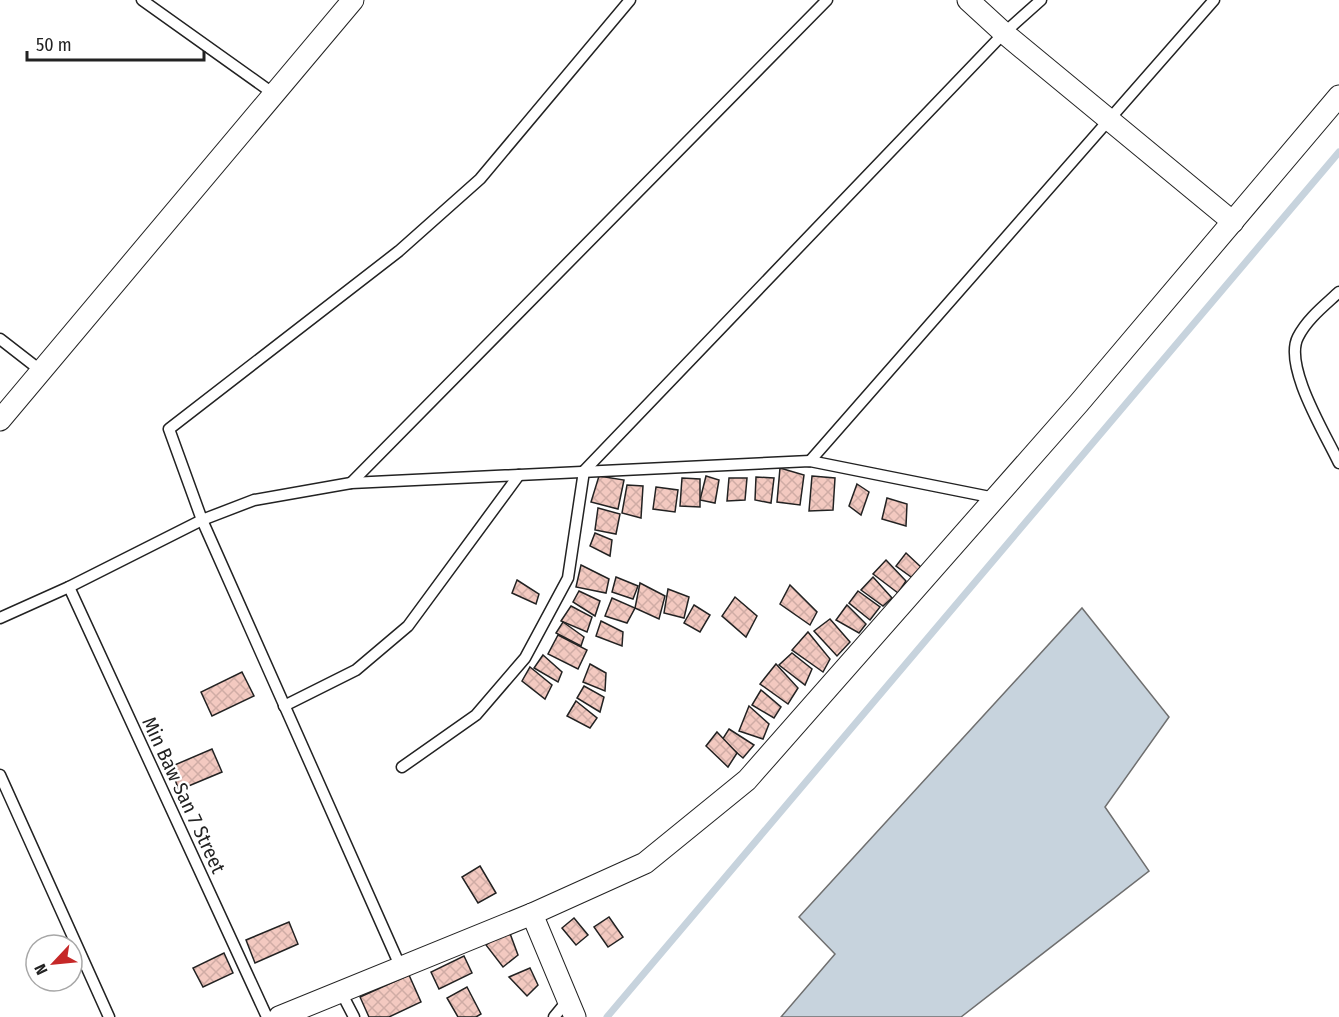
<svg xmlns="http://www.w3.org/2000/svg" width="1339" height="1017" viewBox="0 0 1339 1017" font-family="'Fira Sans Condensed',sans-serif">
<defs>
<pattern id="building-cross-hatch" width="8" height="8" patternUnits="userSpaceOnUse" patternTransform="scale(1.5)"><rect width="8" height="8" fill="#f3c9c0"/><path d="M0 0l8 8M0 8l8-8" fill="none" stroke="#d0aca5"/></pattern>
</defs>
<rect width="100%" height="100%" fill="#fff"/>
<path fill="#c7d3dd" stroke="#6f6f6f" stroke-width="1.5" d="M1082,608L1169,717L1105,807L1149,871L961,1017H781L835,954L799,917Z"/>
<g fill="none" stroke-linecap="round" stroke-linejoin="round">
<path stroke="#c7d3dd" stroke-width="7" d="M607,1017L1339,152"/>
</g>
<g fill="url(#building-cross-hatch)" stroke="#222" stroke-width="1.5">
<path d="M780,468L804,475L800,505L777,502Z"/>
<path d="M599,476L624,480L618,509L591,502Z"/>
<path d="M706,476L719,480L715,503L700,500Z"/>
<path d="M812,476L835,478L833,510L809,511Z"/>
<path d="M756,477L774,478L771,503L755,500Z"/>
<path d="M682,478L700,479V507L680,506Z"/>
<path d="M729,478H747L745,500L727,501Z"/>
<path d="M857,484L869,492L861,515L849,506Z"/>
<path d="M627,485L643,486L641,518L622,513Z"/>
<path d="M656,487L678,490L675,512L653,509Z"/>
<path d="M887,498L907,504L906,526L882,519Z"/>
<path d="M598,508L620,514L616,534L595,530Z"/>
<path d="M595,533L612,540L610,556L590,546Z"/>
<path d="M906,553L923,569L914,579L896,566Z"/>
<path d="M886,560L906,581L898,593L873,574Z"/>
<path d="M581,565L609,579L606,593L576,587Z"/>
<path d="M616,577L638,586L633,599L612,592Z"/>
<path d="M873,577L892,598L883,606L861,590Z"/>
<path d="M517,580L539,594L536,604L512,593Z"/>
<path d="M640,583L665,596L659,619L635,608Z"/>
<path d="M790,585L817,612L810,625L780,604Z"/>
<path d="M668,589L689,597L684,618L664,613Z"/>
<path d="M579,591L600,601L595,616L573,602Z"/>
<path d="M858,591L880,607L870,620L849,603Z"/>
<path d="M735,597L757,616L746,637L722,616Z"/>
<path d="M612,598L635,608L627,623L605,616Z"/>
<path d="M694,605L710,615L700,632L684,623Z"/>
<path d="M847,605L866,624L859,633L836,620Z"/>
<path d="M571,606L592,617L587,632L561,621Z"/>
<path d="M830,619L850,642L837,656L814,631Z"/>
<path d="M601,621L623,632L622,646L596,636Z"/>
<path d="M563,622L584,637L581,646L556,633Z"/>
<path d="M808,632L830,659L823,672L792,650Z"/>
<path d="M558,635L587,650L578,669L548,654Z"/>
<path d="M792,653L812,669L805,685L779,665Z"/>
<path d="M543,655L562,672L558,682L534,668Z"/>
<path d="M590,664L606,673L605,691L583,682Z"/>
<path d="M776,664L798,688L788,704L760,684Z"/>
<path d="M530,667L552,685L545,699L522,681Z"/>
<path d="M242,672L254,696L212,716L201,692Z"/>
<path d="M584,686L604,697L600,712L577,698Z"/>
<path d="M761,690L781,707L774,718L752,705Z"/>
<path d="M576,701L597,718L590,728L567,716Z"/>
<path d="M749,706L769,724L763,739L739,731Z"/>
<path d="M729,729L754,745L743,758L722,740Z"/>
<path d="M717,732L737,753L728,767L706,746Z"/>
<path d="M212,749L222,772L179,790L170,767Z"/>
<path d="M480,866L496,893L478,903L462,877Z"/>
<path d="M609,917L623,937L608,947L594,927Z"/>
<path d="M574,918L588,935L576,945L562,928Z"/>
<path d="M289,922L298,944L255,963L246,940Z"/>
<path d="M508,928L518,955L503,967L486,945Z"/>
<path d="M224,953L233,973L203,987L193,968Z"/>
<path d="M464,956L472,973L439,989L431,972Z"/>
<path d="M530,968L538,985L527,996L509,977Z"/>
<path d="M409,975L421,1002L389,1017H369L360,997Z"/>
<path d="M467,987L481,1014L476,1017H458L447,998Z"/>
</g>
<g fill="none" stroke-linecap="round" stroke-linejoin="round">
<defs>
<g id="lane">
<path d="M142,0L274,94"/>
<path d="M1339,292C1325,305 1307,319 1298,337C1283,366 1326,435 1339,463"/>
<path d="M0,339L40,370"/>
<path d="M810,461L1214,0"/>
<path d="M351,483L827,0"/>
<path d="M69,587L267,1017"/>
<path d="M0,618L69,587L202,520L254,500L351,483L810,461L995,498"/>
<path d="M284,706L356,670L408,626L519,475"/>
<path d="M402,767L476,715L525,658L568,578L584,471L1004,33L1041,0"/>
<path d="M0,775L109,1017"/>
<path d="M401,968L202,520L169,429L399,251L480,179L630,0"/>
<path d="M341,992L354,1017"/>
<path d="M554,1017L568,1000"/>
</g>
<g id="street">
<path d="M968,0L1004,33L1233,222"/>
<path d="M0,420L353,0"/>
<path d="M532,914L575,1017"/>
<path d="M279,1017L532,914L645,863L747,780L1079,403L1339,96"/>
</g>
</defs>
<use href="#lane" stroke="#222" stroke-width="13"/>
<use href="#street" stroke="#222" stroke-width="23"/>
<use href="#lane" stroke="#fff" stroke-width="10"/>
<use href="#street" stroke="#fff" stroke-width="21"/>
</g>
<g text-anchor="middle" stroke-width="4.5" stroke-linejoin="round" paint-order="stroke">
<g font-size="20" fill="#222" stroke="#fff">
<text transform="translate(184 795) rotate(65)" y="7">Min Baw San 7 Street</text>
</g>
</g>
<g transform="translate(54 963) rotate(244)"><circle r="28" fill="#ffffff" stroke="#a7a7a7" stroke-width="1.5"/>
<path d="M0-4.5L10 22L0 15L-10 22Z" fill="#c62828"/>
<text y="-9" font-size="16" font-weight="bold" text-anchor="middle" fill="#222222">N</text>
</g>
<path d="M27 51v9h177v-9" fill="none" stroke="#222222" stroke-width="3"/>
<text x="36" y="51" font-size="18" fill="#222222" stroke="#ffffff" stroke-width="4.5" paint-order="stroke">50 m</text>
</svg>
